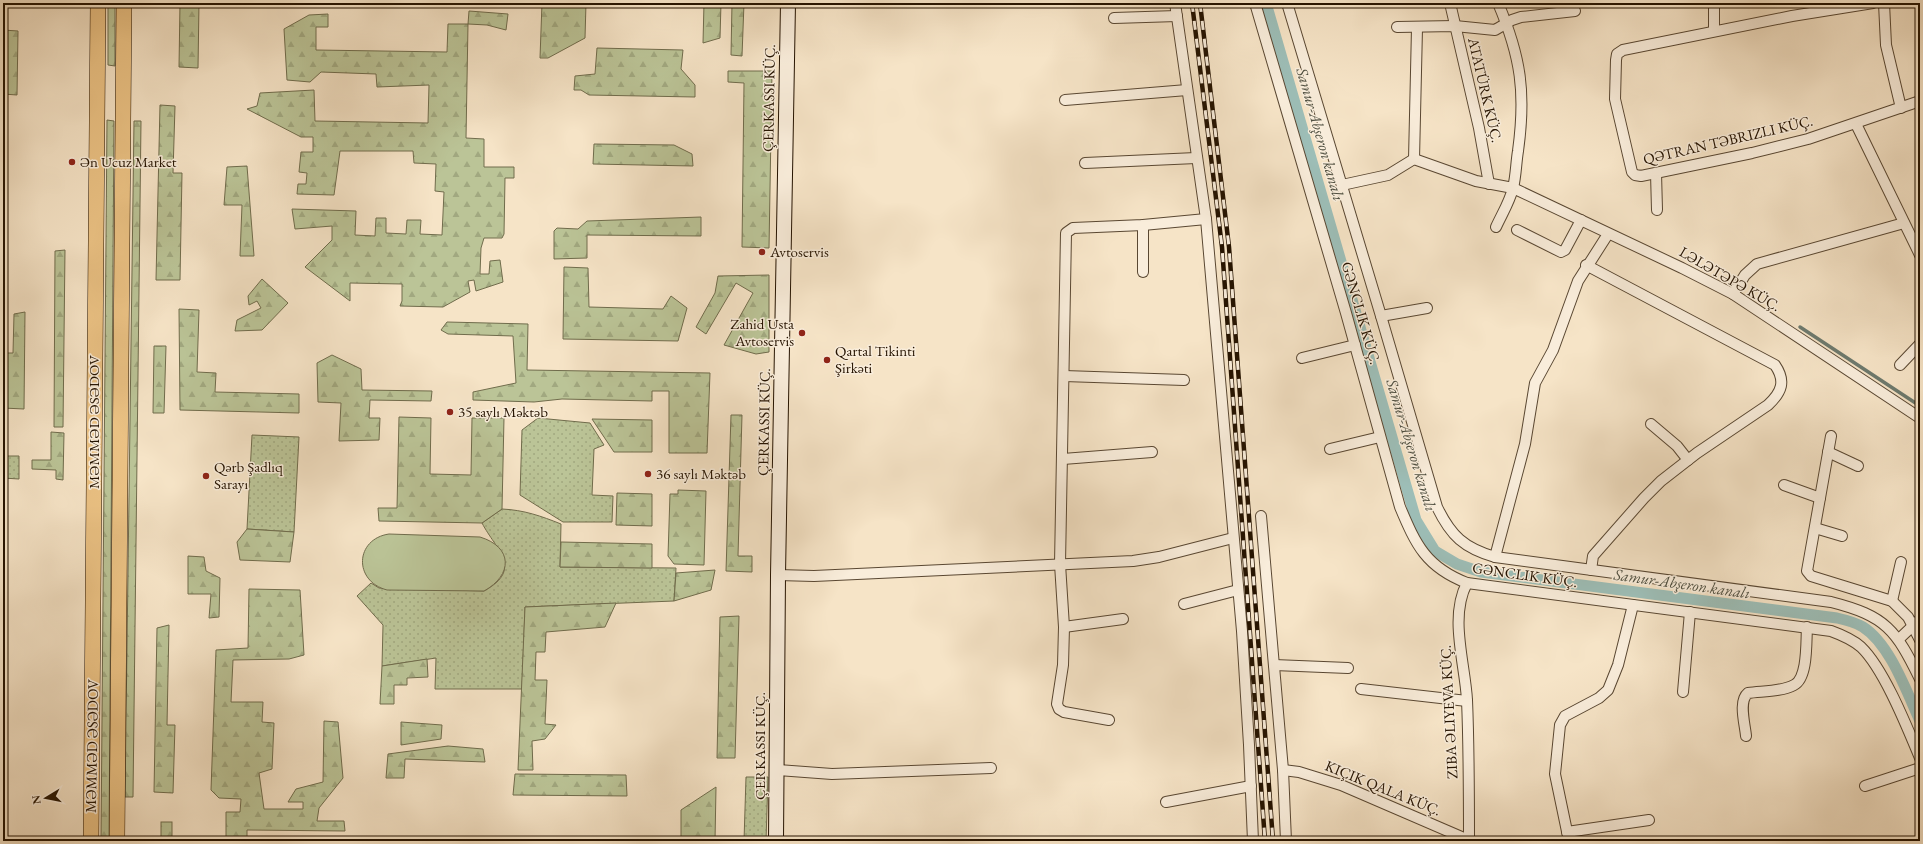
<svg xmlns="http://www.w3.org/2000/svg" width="1923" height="844" viewBox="0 0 1923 844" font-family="'EB Garamond',serif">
<defs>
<pattern id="grass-dots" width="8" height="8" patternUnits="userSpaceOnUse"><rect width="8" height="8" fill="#bbc497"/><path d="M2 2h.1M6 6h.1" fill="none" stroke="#a1a880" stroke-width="1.8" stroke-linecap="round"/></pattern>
<pattern id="forest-firs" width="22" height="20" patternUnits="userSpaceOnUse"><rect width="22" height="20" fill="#bbc497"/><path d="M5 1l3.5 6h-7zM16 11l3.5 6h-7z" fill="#a1a880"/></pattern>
</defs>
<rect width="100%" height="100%" fill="#f6e4c7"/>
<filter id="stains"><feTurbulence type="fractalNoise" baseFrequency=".005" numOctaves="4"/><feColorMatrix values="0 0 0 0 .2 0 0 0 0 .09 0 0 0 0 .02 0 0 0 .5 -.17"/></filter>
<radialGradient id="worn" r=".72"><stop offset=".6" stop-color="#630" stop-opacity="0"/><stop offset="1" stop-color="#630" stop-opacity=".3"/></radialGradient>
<g fill="url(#grass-dots)" stroke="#706c4c">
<path d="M538,418L590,423L604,445L594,449L592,495L613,496L612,522H563L520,495L522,430Z"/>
<path d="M252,435L299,437L294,532L247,529Z"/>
<path d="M3,456H19V479L3,478Z"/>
<path d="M502,509C524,510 541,516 561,524L560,567L676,568L674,601L525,607L522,689H435L436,658L382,666L383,625L357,596L371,583L379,588L484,591C524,569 496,550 482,523Z"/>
<path d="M746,777H768L766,841H744Z"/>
</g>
<g fill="url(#forest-firs)" stroke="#706c4c">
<path d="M108,3H115V66L108,65Z"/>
<path d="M180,3H199L198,68L179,67Z"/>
<path d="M542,3H586L585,38L548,58H540Z"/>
<path d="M704,3H721L720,38L703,43Z"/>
<path d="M732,3H744L742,56L731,55Z"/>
<path d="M469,11L508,14L506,30L487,25L468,24L466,138L484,139V167H514V178H505L504,234L502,238H484L481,248L480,274H489L490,261L500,260L503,282L476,291L474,280L468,281L470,292L443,307L400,306L402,301V284L350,283V301L305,267L332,240V226L295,229L292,209L356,211L355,235L375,236L376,218H386V233L406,234L407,220H421L420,234L442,235L444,192L435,191L436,164L414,163L413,151H340L334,195L297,194L298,184H306L307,173L299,172L301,152H313V137H301L247,109L257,106L260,93L314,90L315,121L428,123L429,85L377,87L376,74L321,72L310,82L287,80L284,29L309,15L328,14V27H316V50L447,52L448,24H468Z"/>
<path d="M3,30L18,31L17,95L3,94Z"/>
<path d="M597,48L683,50L681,69L695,85V97L589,95L581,90H574L575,76L595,74Z"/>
<path d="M728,71H772L769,248L742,247L744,83L728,82Z"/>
<path d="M160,105L175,106L173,173H182L180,280H156Z"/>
<path d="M107,120L114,121L109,841H101Z"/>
<path d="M134,121H141L133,797H125Z"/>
<path d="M594,144L674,145L692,154L693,166L593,164Z"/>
<path d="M247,166L254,256H240L242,205H224L227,167Z"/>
<path d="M701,217V236L587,235V258L554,259V231L557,228L578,229L587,221Z"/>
<path d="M65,250L63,427H54L55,251Z"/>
<path d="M564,267L588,268L589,307L663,309L671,296L687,308L678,341L563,339Z"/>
<path d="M769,275V352L756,354L724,345L753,293L736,283L706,334L696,327L715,293L718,276Z"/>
<path d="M262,279L288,303L262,330L235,331L237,320L261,308L257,301L249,305L248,296Z"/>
<path d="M179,309L199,310L197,372L216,373L215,392L299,394V413L180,410Z"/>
<path d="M25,312L24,409L3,408V353H13L14,314Z"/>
<path d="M447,322L528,324L527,370L710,373L707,453H669V391H652V401L562,399L534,402L473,400V392L516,383L513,336L448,334L441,330Z"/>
<path d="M154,346H166L164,413H153Z"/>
<path d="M332,355L361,369L362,390L432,391L431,401L370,400L369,418H380L379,440L339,441L341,403L318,402L317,363Z"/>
<path d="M731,415H742L738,556H752V572L726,571Z"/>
<path d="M399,417L431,418L430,474L471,475L472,418H504L502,509L482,523L379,521L378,508H397Z"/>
<path d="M592,419L652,420V452H614Z"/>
<path d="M51,432L64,433L63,480L56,479V470L32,469V460H51Z"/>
<path d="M678,490L706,491L704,565L674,564L668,556L670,494H678Z"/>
<path d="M617,493L652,494V526L616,525Z"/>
<path d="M247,529L294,532L290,562L240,560L237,542Z"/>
<path d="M561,542L652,544V568L560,567Z"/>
<path d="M188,556L204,557L206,571L220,578L219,617L209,618L211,594H188Z"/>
<path d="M715,570L711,590L674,601L676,573Z"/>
<path d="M249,589L300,590L304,655L289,659L233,660L231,702H263L262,722L274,723L272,769L259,773L264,809H303V802H288L296,789L323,782L324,721L338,722L343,778L319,808L317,821H344L345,831L247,830V841H226V812H240L241,799L219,798L211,790L216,650L248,648Z"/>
<path d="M616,603L605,627L546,632L545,652H536L535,680H547L545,724L556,725L545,739L532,741L533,770H518L525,607Z"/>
<path d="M739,616L735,758H717L720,617Z"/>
<path d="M169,625L167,725H175L173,793L154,792L157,628Z"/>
<path d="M427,659L428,677L407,678V685H394V704H380L382,666Z"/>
<path d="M401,722L442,725L441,739L401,745Z"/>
<path d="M448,746L483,749L485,762L405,759L404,778H386L388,754Z"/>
<path d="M515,774L626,775L627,796L513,795Z"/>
<path d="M716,787L715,841H681V810Z"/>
<rect x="161" y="822" width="11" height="19"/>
</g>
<path fill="#bbc497" stroke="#706c4c" d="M389,534L480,537C513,547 513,575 484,591L387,590C353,581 355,539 389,534Z"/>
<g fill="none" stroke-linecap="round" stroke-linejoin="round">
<path stroke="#6d7a6e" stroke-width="3.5" d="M1800,327L1920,406"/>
<path stroke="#9dbeb7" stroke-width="11" d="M1266,3L1416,520L1435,551L1457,564L1481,572L1837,618C1846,620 1855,622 1863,627C1890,644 1907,693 1920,721"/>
<defs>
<g id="street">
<path d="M1175,3L1206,219L1242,631L1249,745L1253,841"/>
<path d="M1255,3L1346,313L1400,507C1416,545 1426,567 1467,583L1831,631C1842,635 1852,639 1861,647C1884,669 1907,727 1920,758"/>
<path d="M1287,3L1381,316L1437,507C1451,536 1464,548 1495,557L1831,602C1886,616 1896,630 1920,679"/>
<path d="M1450,3L1479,128L1489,184"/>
<path d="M1714,3V31"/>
<path d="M1873,3L1792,16L1623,50L1617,54L1616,60L1615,99L1632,172L1635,175L1641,176L1752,153L1808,139L1920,101"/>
<path d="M1884,3L1886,45L1901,108"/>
<path d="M1114,18L1177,16"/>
<path d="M1397,27L1455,26L1495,30L1512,20L1521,17L1575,11"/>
<path d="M1065,100L1187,90"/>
<path d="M1856,124L1920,255"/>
<path d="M1414,159L1417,28"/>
<path d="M1085,163L1196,158"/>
<path d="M1656,173L1657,210"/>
<path d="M1342,185L1388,175L1414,159L1476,181L1513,188L1682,268L1733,294L1920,418"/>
<path d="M1496,227C1502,214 1510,201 1513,188C1516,176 1516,163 1518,151C1526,93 1521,57 1498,3"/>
<path d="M1517,230L1561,252L1565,250L1581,220"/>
<path d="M1586,265L1775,365C1786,381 1782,392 1768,405L1697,453L1661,481L1644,498L1593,556L1591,570"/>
<path d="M1143,272V225"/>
<path d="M1733,294L1745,275L1757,264L1904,223"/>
<path d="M1381,316L1427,308"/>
<path d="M1302,358L1355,345"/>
<path d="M1900,365L1920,344"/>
<path d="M1064,376L1184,380"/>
<path d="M1651,424L1677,446L1688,460"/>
<path d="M1831,436L1807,571L1811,576L1892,601L1908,617L1920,640"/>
<path d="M1330,449L1380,437"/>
<path d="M1828,452L1858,466"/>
<path d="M1063,459L1152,452"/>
<path d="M1784,485L1820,498"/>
<path d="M1261,516L1283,770L1286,841"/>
<path d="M1815,528L1842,536"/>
<path d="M1495,557L1525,444L1535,383L1553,350L1578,281L1608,234"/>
<path d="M778,575L814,576L1133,561L1159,557L1233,538"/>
<path d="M1467,583C1449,617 1465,663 1467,700C1469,747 1469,794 1469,841"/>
<path d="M1892,601L1901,562"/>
<path d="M1184,604L1238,590"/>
<path d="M1064,627L1123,619"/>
<path d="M1899,639L1920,619"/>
<path d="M1274,665L1348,668"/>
<path d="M1361,689L1467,701"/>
<path d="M1683,692L1690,612"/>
<path d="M1109,720L1064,712L1059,709L1057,704L1063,665L1064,627L1060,564L1066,233L1073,228L1143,225L1206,219"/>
<path d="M1746,736C1745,724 1738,701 1748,693C1762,691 1781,692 1794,685C1808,678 1806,642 1807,627"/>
<path d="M778,770L832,774L991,768"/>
<path d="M1283,770L1299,772L1341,785L1471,841"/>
<path d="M1865,786L1920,768"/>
<path d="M1166,802L1251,786"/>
<path d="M1567,832L1649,820"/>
<path d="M1569,841L1555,774L1560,725L1565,716L1599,698L1608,690L1618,665L1633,605"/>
</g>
<path id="secondary" d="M776,841L778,575L788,3"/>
<g id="primary">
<path d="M91,841L98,3"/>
<path d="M117,841L124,3"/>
</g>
</defs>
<use href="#street" stroke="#594732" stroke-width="12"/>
<use href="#secondary" stroke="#251300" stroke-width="16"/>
<use href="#primary" stroke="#251300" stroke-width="16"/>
<use href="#street" stroke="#f9eddb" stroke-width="10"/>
<use href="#secondary" stroke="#f9eddb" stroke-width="14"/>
<use href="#primary" stroke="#ebc284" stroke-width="15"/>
<defs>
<g id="rail">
<path d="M1192,3L1222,247L1265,841"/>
<path d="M1200,3L1229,247L1273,841"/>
</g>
</defs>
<use href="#rail" stroke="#251300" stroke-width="4.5"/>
<use href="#rail" stroke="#f9eddb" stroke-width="3" stroke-dasharray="9" stroke-linecap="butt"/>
</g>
<g fill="#8f2418" stroke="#f9eddb" stroke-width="1.5">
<circle cx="72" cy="162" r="4"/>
<circle cx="762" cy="252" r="4"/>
<circle cx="802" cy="333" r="4"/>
<circle cx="827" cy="360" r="4"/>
<circle cx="450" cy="412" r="4"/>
<circle cx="648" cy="474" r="4"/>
<circle cx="206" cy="476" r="4"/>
</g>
<g text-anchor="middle" stroke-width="3" stroke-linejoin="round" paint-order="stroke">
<g font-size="15" fill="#251300" stroke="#f9eddb">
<text transform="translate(1485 90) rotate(77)" y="5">ATATÜRK KÜÇ.</text>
<text transform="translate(769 98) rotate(-89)" y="5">ÇERKASSI KÜÇ.</text>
<text transform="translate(1728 140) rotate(-13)" y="5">QƏTRAN TƏBRIZLI KÜÇ.</text>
<text transform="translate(1730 279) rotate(30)" y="5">LƏLƏTƏPƏ KÜÇ.</text>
<text transform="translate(1361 313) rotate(74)" y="5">GƏNCLIK KÜÇ.</text>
<text transform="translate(94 422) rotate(-90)" y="5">MƏMMƏD ƏSƏDOV</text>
<text transform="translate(764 422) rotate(-89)" y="5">ÇERKASSI KÜÇ.</text>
<text transform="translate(1525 575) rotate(8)" y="5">GƏNCLIK KÜÇ.</text>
<text transform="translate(1449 712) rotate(-93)" y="5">ZIBA ƏLIYEVA KÜÇ.</text>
<text transform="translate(92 746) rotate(-89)" y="5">MƏMMƏD ƏSƏDOV</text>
<text transform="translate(760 746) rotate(-90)" y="5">ÇERKASSI KÜÇ.</text>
<text transform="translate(1383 788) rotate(22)" y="5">KIÇIK QALA KÜÇ.</text>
</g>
<g font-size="15" fill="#251300" stroke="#f9eddb" text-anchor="start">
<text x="80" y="167">Ən Ucuz Market</text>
<text x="770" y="257">Avtoservis</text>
<text x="794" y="329" text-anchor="end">Zahid Usta<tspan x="794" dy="17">Avtoservis</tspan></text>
<text x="835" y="356">Qartal Tikinti<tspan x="835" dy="17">Şirkәti</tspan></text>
<text x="458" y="417">35 saylı Məktəb</text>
<text x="214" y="472">Qәrb Şadlıq<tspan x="214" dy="17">Sarayı</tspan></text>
<text x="656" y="479">36 saylı Məktəb</text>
</g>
<g font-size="16" font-style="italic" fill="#4f4f40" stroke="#f9eddb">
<text transform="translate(1321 134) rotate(74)" y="6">Samur-Abşeron kanalı</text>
<text transform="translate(1412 445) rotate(73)" y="6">Samur-Abşeron kanalı</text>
<text transform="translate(1682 583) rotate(8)" y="6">Samur-Abşeron kanalı</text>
</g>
</g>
<rect width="1923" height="844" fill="none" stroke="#f6e4c7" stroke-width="16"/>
<rect x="4" y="4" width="1915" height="836" fill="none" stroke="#251300" stroke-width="2"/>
<rect x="8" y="8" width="1907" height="828" fill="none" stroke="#251300"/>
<g transform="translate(46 798) rotate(260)" stroke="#f9eddb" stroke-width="3" paint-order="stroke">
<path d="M0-3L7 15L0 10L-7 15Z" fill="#251300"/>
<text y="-6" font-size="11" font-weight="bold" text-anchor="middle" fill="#251300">N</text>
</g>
<rect width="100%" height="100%" filter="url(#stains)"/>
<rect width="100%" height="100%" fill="url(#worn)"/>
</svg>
